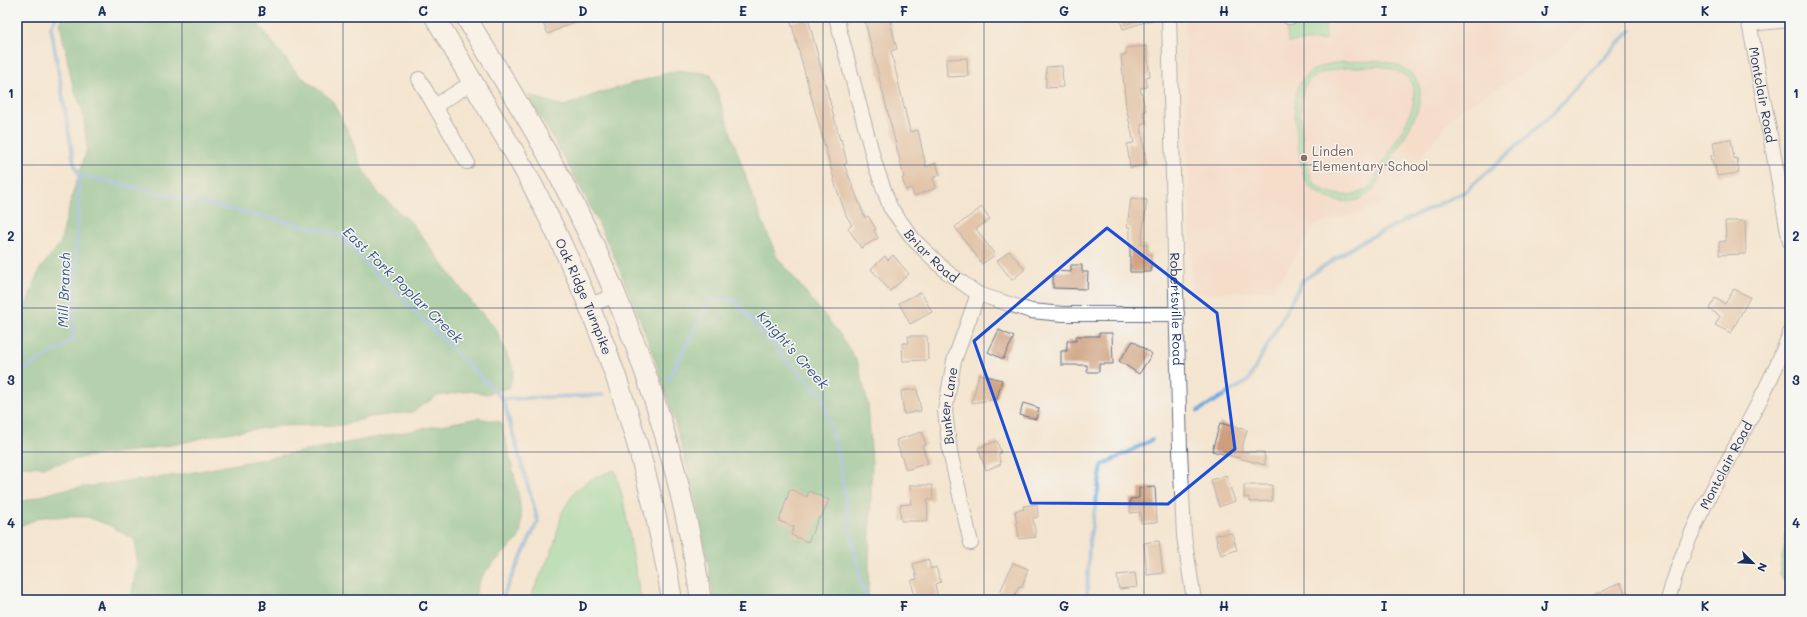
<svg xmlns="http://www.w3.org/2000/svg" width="1807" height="617" viewBox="0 0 1807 617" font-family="Mali,sans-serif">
<rect width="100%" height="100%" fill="#f6f6f2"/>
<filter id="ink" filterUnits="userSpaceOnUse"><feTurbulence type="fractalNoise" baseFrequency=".025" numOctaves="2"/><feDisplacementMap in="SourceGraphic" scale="8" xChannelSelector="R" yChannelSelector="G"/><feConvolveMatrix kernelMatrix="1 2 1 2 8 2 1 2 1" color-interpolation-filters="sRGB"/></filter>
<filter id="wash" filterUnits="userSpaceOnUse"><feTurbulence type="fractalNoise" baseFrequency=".012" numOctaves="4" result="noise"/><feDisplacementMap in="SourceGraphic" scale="16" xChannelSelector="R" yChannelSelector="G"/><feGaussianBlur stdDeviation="0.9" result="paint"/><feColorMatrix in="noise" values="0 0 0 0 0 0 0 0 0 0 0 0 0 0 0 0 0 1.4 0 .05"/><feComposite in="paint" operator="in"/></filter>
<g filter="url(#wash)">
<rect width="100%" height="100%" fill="#f4e5d0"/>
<path fill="#f6d2c3" d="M1185,17H1594L1555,55L1458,111L1380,206L1316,224L1274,290L1192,294Z"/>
<g fill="#81d699" stroke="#4e827c" fill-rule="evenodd">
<path d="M1325,20L1326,40L1288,42L1286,22Z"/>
<path d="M1381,61C1448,73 1414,122 1391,159C1384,170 1379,181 1372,191C1366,196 1361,199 1354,201C1339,204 1316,196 1307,183C1299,170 1292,108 1296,93C1298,84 1304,76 1312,71C1331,59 1359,62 1381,61ZM1379,66C1440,76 1407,123 1387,155C1380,166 1376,181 1366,189C1356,197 1341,196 1329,192C1322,190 1316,186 1313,180C1303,164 1294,97 1307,83C1323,65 1357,68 1379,66Z"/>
<path d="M615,470L623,499L641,600H529L554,546L562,512L575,491L594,477Z"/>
</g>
<g fill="#68b781" stroke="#427370">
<path d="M63,17H252L299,75L331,99L350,135L362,168L379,194L411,222L469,299L496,329L514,371L509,388L487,394L469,391L437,396L412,412L371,417L343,425L281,426L219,434L177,444L141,450L90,456L44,467L17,466V362L26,305L39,270L60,244L71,199L87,149L83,112L73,87L60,24Z"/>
<path d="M678,70L711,74L752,195L777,257L839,333L858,363L868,404L872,462L868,600H714C693,462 651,328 589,204C570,167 548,131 528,95L564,106L596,94Z"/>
<path d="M478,418L501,422C506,446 529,518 519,537C517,541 512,545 509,548C491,568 479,570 475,600H133L132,592L137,561L135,540L109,525L87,517H42L17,527V503L61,490L178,475Z"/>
<path d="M1790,511V586L1779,575Z"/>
</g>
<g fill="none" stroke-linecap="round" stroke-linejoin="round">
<g stroke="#6eaadf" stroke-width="4">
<path d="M79,175L336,233L503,399L538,521L501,600"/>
<path d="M17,374L73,340L79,175L74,163L51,27L56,17"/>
<path d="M669,379L709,300H734L785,359L823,397L838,455L853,543L865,600"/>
<path d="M503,399L603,395"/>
<path d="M1198,411L1248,381L1303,280L1361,242L1466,191L1548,118L1631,30"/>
<path d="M1087,600L1089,544L1102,465L1152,440"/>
</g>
</g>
<g id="blocks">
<g fill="#cd9d7c">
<path d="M540,17H585L548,34Z"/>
<path d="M864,17H889L897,49L891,51L910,132L918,130L926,167L936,163L940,175L933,178L936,188L914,196L911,188L906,190L902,178H904L899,157Z"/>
<path d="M1119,17H1155V19L1123,29Z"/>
<path d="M808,18L840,140L841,139L847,163L844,164L865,218L868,216L876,229L874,230L878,238L861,248L848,228L852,225L846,215L836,187L791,22Z"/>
<path d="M1146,46L1150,76L1146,77L1147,87L1140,88L1146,111L1143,112L1146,122L1141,124L1146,165L1130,168L1127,144L1134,143L1126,107L1121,55H1126V48Z"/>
<path d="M967,58L968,76L947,77L946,59Z"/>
<path d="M1062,66L1063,87L1046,88V67Z"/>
<path d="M1731,139L1734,159L1737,158L1739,173L1717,176L1715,165H1713L1711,155H1715L1713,142Z"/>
<path d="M1131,198L1147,200L1141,245H1147V254H1151V272H1130V227H1127Z"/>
<path d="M982,207L990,219L976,229L995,255L982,264L955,227Z"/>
<path d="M1725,221H1745L1746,254L1719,255V242L1726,241Z"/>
<path d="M1009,251L1025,269L1012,280L997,261Z"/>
<path d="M893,255L909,274L890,291L871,269L885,256L888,260Z"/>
<path d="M1071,265H1082V272H1088L1087,289L1053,288V271L1071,272Z"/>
<path d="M1734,289L1750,297L1731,333L1715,325L1720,316L1709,309L1715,298L1725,304Z"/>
<path d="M921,292L932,312L910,324L899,303Z"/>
<path d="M999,330L1014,337L1003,359L988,352Z"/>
<path d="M1099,333H1112L1113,364H1099V372H1087V365H1061V351H1067V341H1076V336H1099Z"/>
<path d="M908,336H927L928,360L903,361L902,343H909Z"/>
<path d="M1133,341L1152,354L1139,374L1119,361Z"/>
<path d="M979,374L1002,380L997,399L972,403Z"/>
<path d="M917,389L921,411L904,414L901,391Z"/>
<path d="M1023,403L1039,408L1036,419L1020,415Z"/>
<path d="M1220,423L1247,430L1241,452H1264L1265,465L1212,451Z"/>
<path d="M922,432L926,445L922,446L928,463L906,470L896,440Z"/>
<path d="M997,441L1001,453H999V457L1001,464L986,470L978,448Z"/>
<path d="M1226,475L1235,501L1219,507L1211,480Z"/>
<path d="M910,485H932L933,500H927L928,521H901L900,505L911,504Z"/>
<path d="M1244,485H1272V501L1250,502L1248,497L1244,498Z"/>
<path d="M1155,487L1157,522L1141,523L1140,512L1130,513V499L1139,498V488Z"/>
<path d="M790,489L807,497L809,491L829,500L821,518L819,517L808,542L791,535L794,527L779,521Z"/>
<path d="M1037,504L1038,517L1033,518L1036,537L1019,539L1015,511L1024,509L1023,506Z"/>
<path d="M1232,533L1237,550L1221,555L1215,535Z"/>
<path d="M1159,541L1163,573L1147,575L1144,543Z"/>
<path d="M928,559L931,569L936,567L941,582L935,584L938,600H920L918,596L915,597L912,585V580L917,579L913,564Z"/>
<path d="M1013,563L1028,569L1022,587L1019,586L1013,599L1000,592Z"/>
<path d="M1135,573L1137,587L1119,589L1117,575Z"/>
<path d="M1620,583L1629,600H1585Z"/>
</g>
</g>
</g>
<g filter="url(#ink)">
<use href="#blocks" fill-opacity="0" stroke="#676f86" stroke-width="1"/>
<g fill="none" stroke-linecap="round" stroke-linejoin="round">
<defs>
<g id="minor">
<path id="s1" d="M836,17L875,164L890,207L914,240L947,272L978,294L1031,311L1063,314H1177"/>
<path id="s2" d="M1169,17L1180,450L1184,536L1194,600"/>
<path d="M1289,17H1290"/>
<path id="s3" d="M1748,17L1790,242"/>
<path d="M1749,24L1790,20"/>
<path d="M419,79L467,162"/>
<path d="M435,106L473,82"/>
<path d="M590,305L616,295"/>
<path id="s4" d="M971,543L950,452L945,411L954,361L978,294"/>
<path id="s5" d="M1668,600C1692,506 1756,424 1790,333"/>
</g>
<g id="highway">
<path id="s6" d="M435,17C457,54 477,91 499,127C512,149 526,171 537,194C604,323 649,456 672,600"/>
<path d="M466,17C493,63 523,109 549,157C625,295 678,444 701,600"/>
</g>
</defs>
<use href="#minor" stroke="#676f86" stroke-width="16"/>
<use href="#highway" stroke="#676f86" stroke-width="22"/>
<use href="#minor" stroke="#fff" stroke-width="14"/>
<use href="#highway" stroke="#fff" stroke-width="20"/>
</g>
</g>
<path d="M0 0H1807V617H0ZM1107,228L1217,313L1235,449L1168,504L1031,503L974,341Z" fill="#f4e5d0" fill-opacity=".55" fill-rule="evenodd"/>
<path fill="none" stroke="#1d4ed8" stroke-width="3" stroke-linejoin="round" d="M1107,228L1217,313L1235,449L1168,504L1031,503L974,341Z"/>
<path fill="none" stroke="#1b2f5e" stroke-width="1" stroke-opacity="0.55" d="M182,17V600M343,17V600M503,17V600M663,17V600M823,17V600M984,17V600M1144,17V600M1304,17V600M1464,17V600M1625,17V600M17,165H1790M17,308H1790M17,452H1790"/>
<circle fill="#8d6e63" stroke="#f6f6f2" stroke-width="1.5" cx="1304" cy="158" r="4"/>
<g text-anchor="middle" stroke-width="3" stroke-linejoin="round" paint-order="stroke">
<g font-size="13" fill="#1b2f5e" stroke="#f6f6f2">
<text dy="5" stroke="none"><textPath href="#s3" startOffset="79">Montclair Road</textPath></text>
<text dy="5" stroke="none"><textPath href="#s1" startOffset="262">Briar Road</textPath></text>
<text dy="5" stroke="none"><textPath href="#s6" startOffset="317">Oak Ridge Turnpike</textPath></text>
<text dy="5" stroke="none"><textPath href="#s2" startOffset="292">Robertsville Road</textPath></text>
<text dy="5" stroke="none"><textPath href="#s4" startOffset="140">Bunker Lane</textPath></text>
<text dy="5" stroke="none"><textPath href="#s5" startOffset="147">Montclair Road</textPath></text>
</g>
<g font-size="13" fill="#785e54" stroke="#f6f6f2" text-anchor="start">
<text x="1312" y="156">Linden<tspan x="1312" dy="15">Elementary School</tspan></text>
</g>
<g font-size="14" font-style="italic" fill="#345485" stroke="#f6f6f2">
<text transform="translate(403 285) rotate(44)" y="5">East Fork Poplar Creek</text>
<text transform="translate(64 290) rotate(-88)" y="5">Mill Branch</text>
<text transform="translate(793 350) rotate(48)" y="5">Knight's Creek</text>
</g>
</g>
<rect width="1807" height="617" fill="none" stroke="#f6f6f2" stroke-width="44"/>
<g transform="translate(1753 563) rotate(114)" stroke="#f6f6f2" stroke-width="3" paint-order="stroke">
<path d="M0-3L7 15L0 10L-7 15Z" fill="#1b2f5e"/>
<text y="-6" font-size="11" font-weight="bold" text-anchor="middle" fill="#1b2f5e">N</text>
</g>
<rect x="22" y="22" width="1763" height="573" fill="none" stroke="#1b2f5e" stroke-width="1.5"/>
<g font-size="13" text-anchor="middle" font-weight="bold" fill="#1b2f5e">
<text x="102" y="16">A</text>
<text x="262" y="16">B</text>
<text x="423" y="16">C</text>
<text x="583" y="16">D</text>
<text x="743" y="16">E</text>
<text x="904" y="16">F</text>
<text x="1064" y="16">G</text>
<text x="1224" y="16">H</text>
<text x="1384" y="16">I</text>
<text x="1545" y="16">J</text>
<text x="1705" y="16">K</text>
<text x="11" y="98">1</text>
<text x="1796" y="98">1</text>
<text x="11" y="241">2</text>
<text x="1796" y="241">2</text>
<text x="11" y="385">3</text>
<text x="1796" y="385">3</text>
<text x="11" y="528">4</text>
<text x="1796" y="528">4</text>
<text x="102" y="611">A</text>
<text x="262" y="611">B</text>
<text x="423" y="611">C</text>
<text x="583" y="611">D</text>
<text x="743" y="611">E</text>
<text x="904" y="611">F</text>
<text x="1064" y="611">G</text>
<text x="1224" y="611">H</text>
<text x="1384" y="611">I</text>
<text x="1545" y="611">J</text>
<text x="1705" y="611">K</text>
</g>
</svg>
